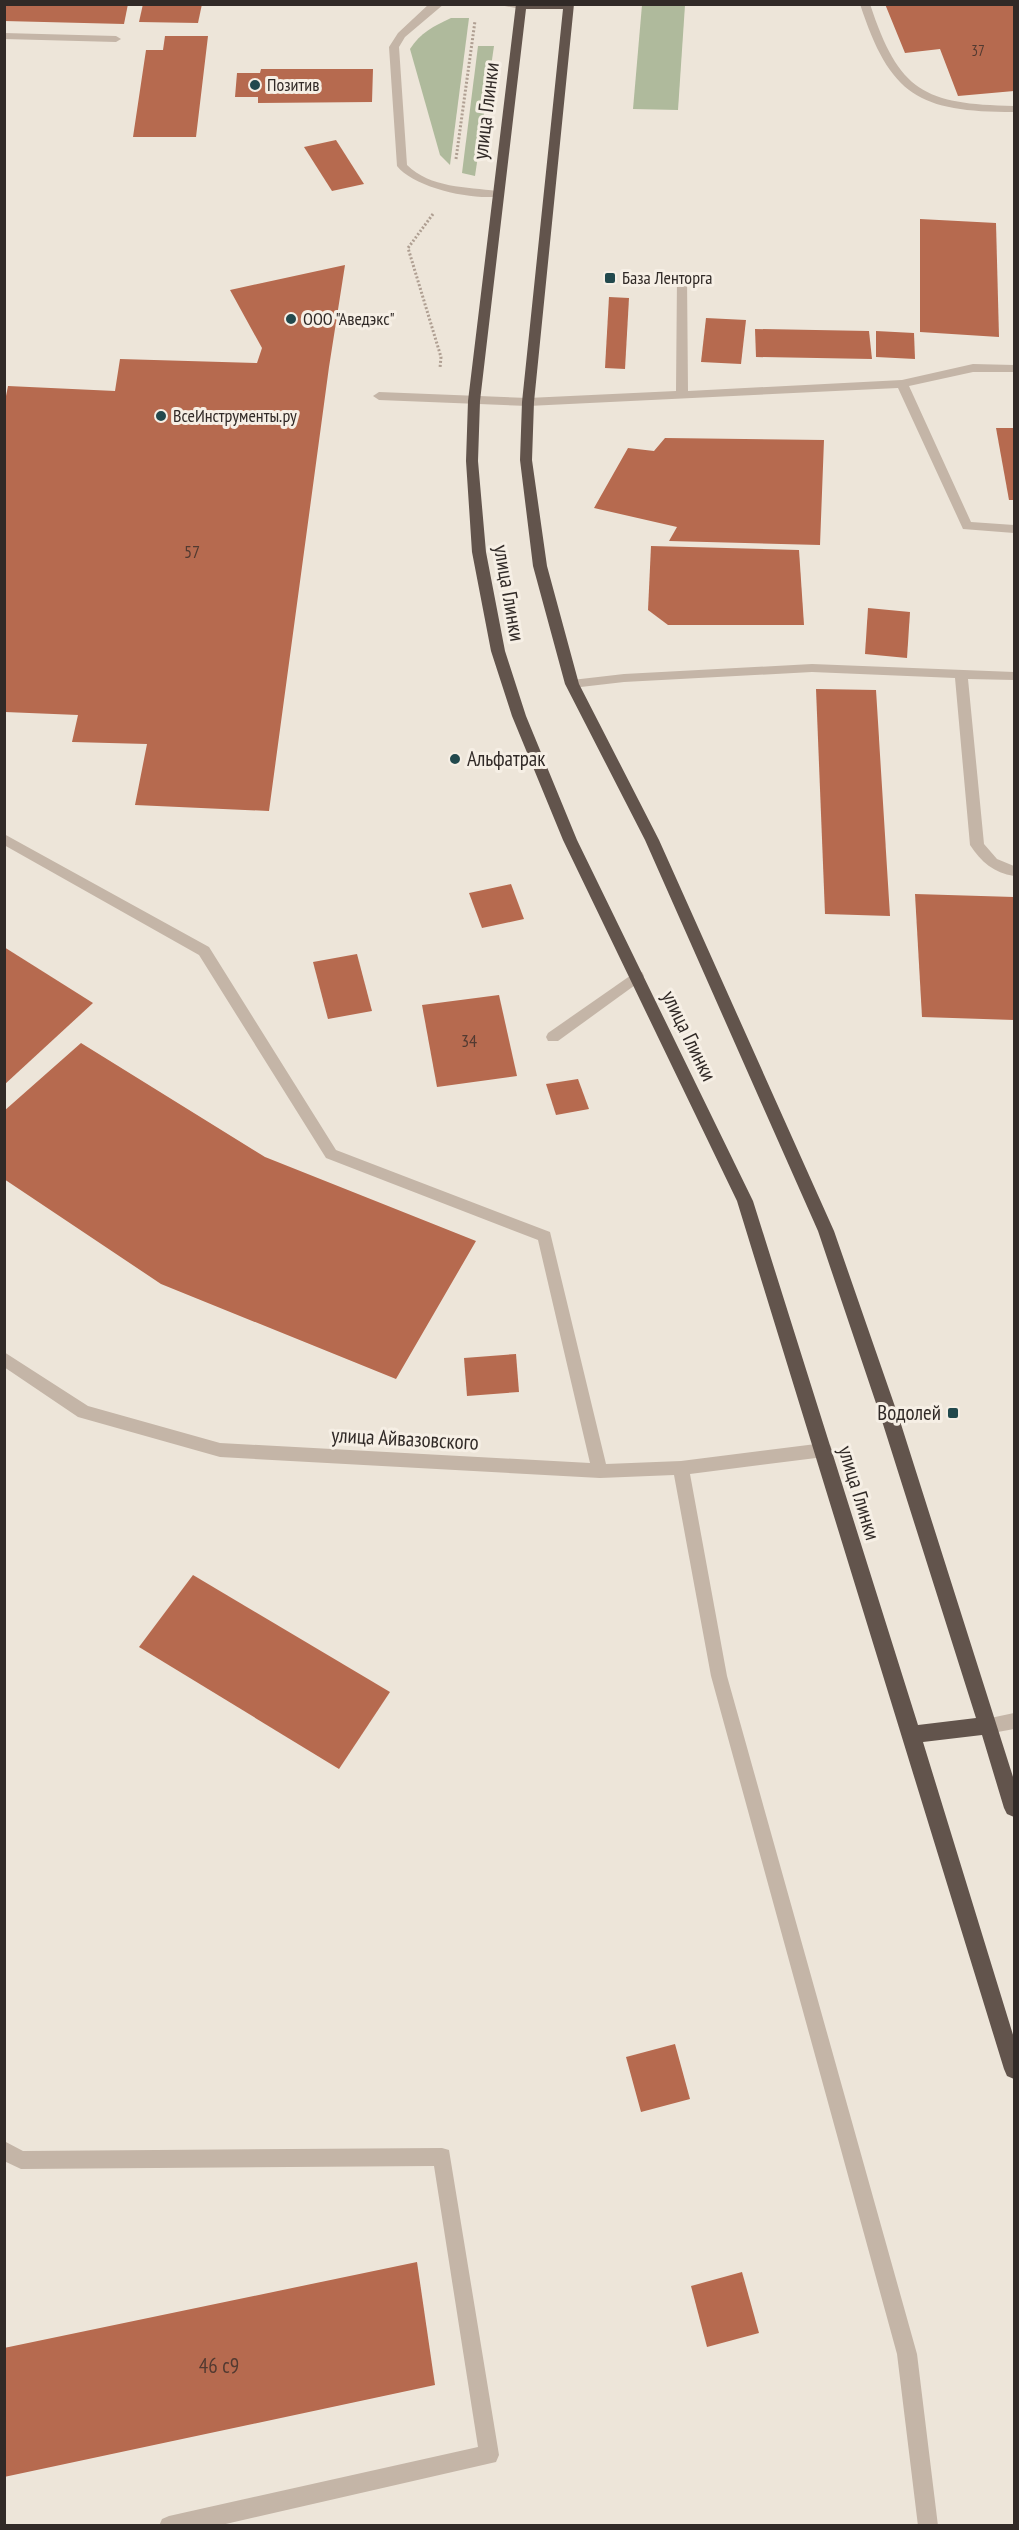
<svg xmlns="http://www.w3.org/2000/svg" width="1019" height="2530" viewBox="0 0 1019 2530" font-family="'PT Sans Narrow',sans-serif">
<rect width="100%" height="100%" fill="#ede5d9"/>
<g fill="#afba9c">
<path d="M642,5H685L678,110L633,109Z"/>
<path d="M451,18H469L450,165L440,155L410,49C420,33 434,26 451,18Z"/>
<path d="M478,46H494L475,176L462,173Z"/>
</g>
<g fill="#b66a4f">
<path d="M4,4H128L124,24L4,21Z"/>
<path d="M143,4H202L198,23L139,22Z"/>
<path d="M885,4H1014V91L958,96L940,49L905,53Z"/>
<path d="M165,36H208L196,137H133L146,50H163Z"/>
<path d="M261,69H373L372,102L258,103V97H235L237,73H260Z"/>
<path d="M336,140L364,184L332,191L304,147Z"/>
<path d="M920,219L996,223L999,337L920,332Z"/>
<path d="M345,265L329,367L269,811L135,805L147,744L72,742L78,715L5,712V401L8,386L115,391L120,359L257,363L262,348L230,290Z"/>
<path d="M609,297L629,298L625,369L605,368Z"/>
<path d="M706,318L746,320L741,364L701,362Z"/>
<path d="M755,329L869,331L872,359L756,357Z"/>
<path d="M876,331L914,333L915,359L876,357Z"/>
<path d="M996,428H1014V500H1009Z"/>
<path d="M665,438L824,440L820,545L669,541L677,527L594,508L628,448L654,451Z"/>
<path d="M651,546L799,550L804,625H668L648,610Z"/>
<path d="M868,608L910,612L907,658L865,654Z"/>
<path d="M816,689L876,690L890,916L825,914Z"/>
<path d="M511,884L524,919L482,928L469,893Z"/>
<path d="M915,894L1014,897V1020L922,1017Z"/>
<path d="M4,947L93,1003L4,1085Z"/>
<path d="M357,954L372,1011L328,1019L313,962Z"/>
<path d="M499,995L517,1076L437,1087L422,1005Z"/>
<path d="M81,1043L265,1157L476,1241L396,1379L161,1284L4,1179V1111Z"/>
<path d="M578,1079L589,1109L556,1115L546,1084Z"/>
<path d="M516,1354L519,1392L467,1396L464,1358Z"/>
<path d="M193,1575L390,1692L339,1769L139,1647Z"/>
<path d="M675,2044L690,2099L641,2112L626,2057Z"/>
<path d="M417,2262L435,2385L4,2477V2348Z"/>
<path d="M742,2272L759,2333L707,2347L691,2286Z"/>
</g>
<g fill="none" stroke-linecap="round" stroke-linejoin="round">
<g stroke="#af9f92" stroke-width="3" stroke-dasharray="2 2" stroke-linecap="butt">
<path d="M456,159L475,21"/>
<path d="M433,214L408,248L441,357L440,368"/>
</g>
<g fill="#c4b5a7" fill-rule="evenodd">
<path d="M429,4H444L405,37L399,47L407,165C430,188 467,187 497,191L502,194L501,196C474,201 414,188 397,166L389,47L398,33Z"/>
<path d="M494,4H525L526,6L521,9Z"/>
<path d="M860,4H870C899,92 924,104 1014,106V112C919,112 890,96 860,4Z"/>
<path d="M4,33L116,36L121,39L116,42L4,39Z"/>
<path d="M682,274L687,277L688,391L902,380L973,364L1014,365V372H973L909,386L971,522L1014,525V533L963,529L898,388L528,406L379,400L373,396L379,392L528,398L676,391L677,277Z"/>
<path d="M812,664L1014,672V680L968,679L984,844L997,859L1014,866V876C994,873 981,862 970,845L955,678L812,672L624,682L572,688L566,684L572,680L624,674Z"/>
<path d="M4,834L209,947L336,1150L550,1232L606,1464L681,1461L824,1443L830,1445L832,1450L830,1455L824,1457L690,1474L727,1676L917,2354L938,2526H918L897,2354L711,1676L674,1475L600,1478L220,1457L78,1417L4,1367V1352L88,1406L220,1443L590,1463L538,1240L326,1158L199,955L4,845Z"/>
<path d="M637,971L642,972L644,976L642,980L558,1041H548L546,1037L548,1033Z"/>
<path d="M1014,1713V1729L987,1734L981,1732L979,1726L981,1720Z"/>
<path d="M4,2141L23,2151L442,2148L449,2150L499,2455L496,2462L217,2526H159L162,2519L169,2516L478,2447L434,2166L21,2169L4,2161Z"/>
</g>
<path fill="#62544c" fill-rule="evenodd" d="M516,4H574L534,402L532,460L547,566L579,684L659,840L834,1231L900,1421L1014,1780V1817L1007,1814L1004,1808L982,1735L923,1742L1014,2038V2079L1007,2076L1004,2069L737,1201L563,840L512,716L491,651L472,552L466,461L468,401ZM526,9H563L522,402L520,460L533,566L565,684L645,840L818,1231L882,1421L976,1718L918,1725L753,1201L577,840L526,716L505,651L486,552L478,461L480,401Z"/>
</g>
<g fill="#22494d" stroke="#f6efe5" stroke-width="2">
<circle cx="255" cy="85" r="6"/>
<rect x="604" y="272" width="12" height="12" rx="3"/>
<circle cx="291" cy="319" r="6"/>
<circle cx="161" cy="416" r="6"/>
<circle cx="455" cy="759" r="6"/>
<rect x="947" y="1407" width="12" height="12" rx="3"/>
</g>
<g text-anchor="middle" stroke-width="6" stroke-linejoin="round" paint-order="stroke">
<g font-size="15" fill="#523a31">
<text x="978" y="56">37</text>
</g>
<g font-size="18" fill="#312a27" stroke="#f6efe5" text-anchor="start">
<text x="267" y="91">Позитив</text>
<text x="622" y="284">База Ленторга</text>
<text x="303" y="325">ООО "Аведэкс"</text>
<text x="173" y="422">ВсеИнструменты.ру</text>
</g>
<g font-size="18" fill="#523a31">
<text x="192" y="558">57</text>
<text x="469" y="1047">34</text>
</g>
<g font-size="21" fill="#312a27" stroke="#f6efe5">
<text transform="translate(486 111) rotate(-83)" y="7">улица Глинки</text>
<text transform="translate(509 593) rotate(80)" y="7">улица Глинки</text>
<text transform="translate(689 1036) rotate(64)" y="7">улица Глинки</text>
<text transform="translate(405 1439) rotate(3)" y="7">улица Айвазовского</text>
<text transform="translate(859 1493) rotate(73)" y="7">улица Глинки</text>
</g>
<g font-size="21" fill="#312a27" stroke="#f6efe5" text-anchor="start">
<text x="467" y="766">Альфатрак</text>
<text x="941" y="1420" text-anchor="end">Водолей</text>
</g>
<g font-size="21" fill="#523a31">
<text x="219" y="2373">46 с9</text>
</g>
</g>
<rect width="1019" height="2530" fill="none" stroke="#312a27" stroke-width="12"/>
</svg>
